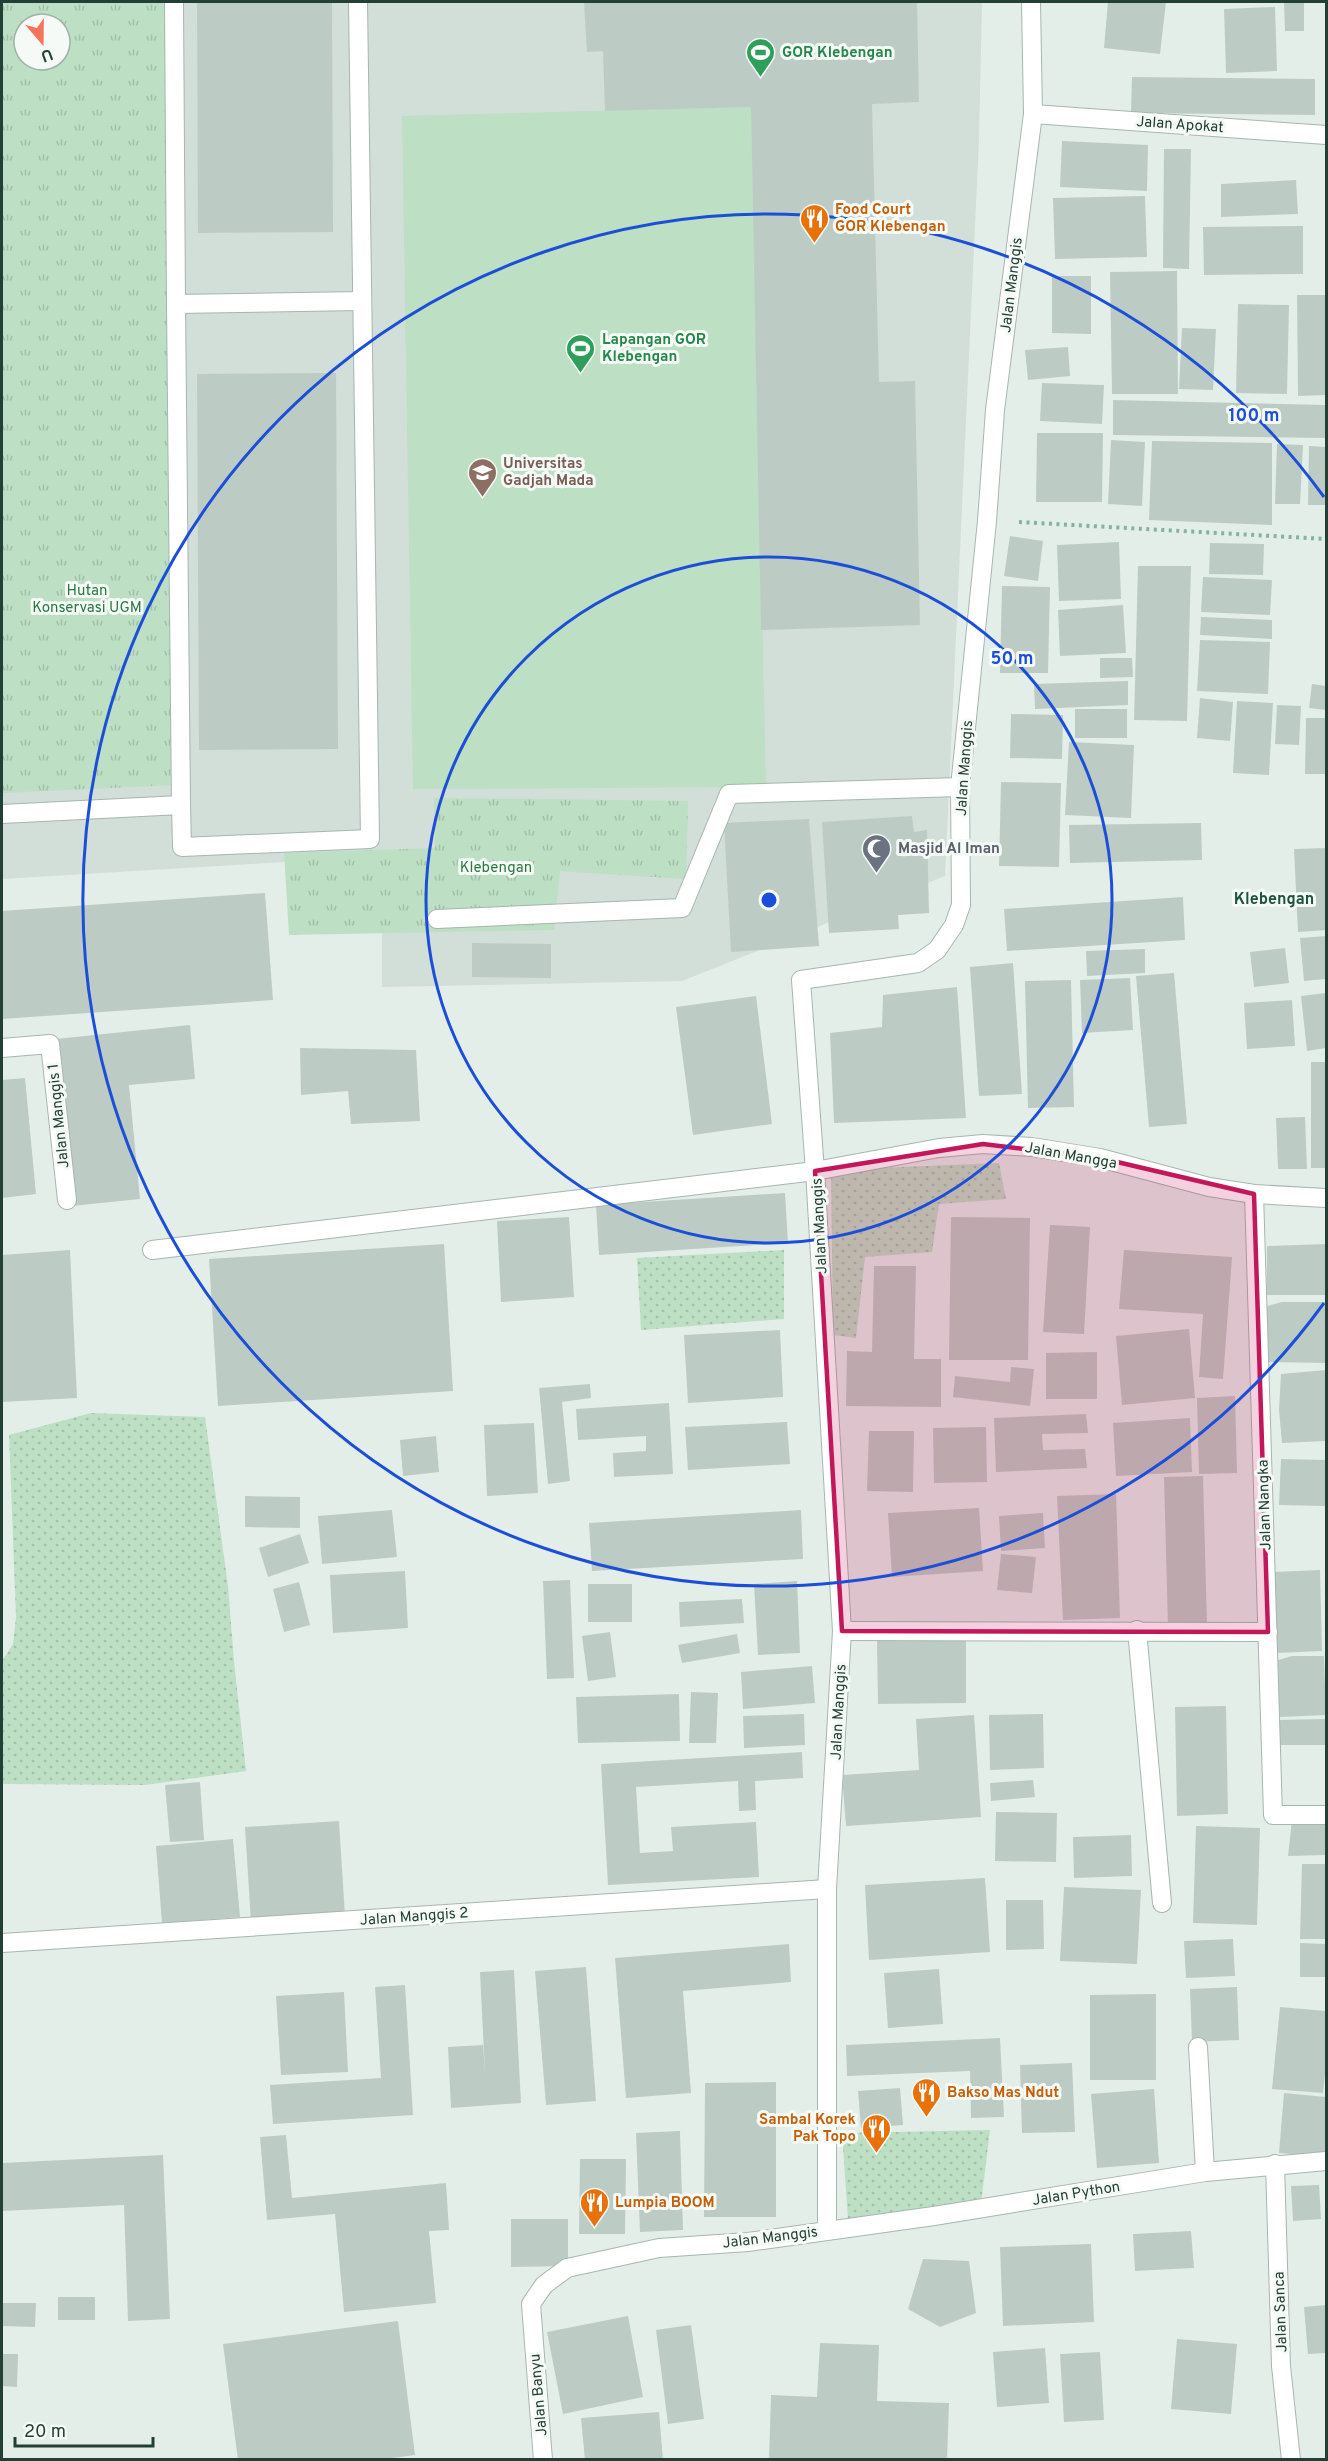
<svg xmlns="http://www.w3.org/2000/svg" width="1328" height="2461" viewBox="0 0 1328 2461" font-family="Overpass,sans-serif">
<defs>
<pattern id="grass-dots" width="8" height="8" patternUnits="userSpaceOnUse" patternTransform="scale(1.5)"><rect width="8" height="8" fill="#bddfc3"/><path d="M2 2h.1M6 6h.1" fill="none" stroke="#a2c0a8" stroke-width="1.8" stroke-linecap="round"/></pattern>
<pattern id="park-tufts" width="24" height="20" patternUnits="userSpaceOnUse" patternTransform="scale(1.5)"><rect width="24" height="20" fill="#bddfc3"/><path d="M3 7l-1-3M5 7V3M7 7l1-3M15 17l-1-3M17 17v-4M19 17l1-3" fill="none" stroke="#a2c0a8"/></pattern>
</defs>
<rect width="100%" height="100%" fill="#e4eee9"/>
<path fill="#d2ded8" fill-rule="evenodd" d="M2,2H982L979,139L945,876L682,981L382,987V856L2,879ZM24,24H60V60H24Z"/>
<g fill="url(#grass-dots)">
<path d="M999,1163L1006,1199L939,1204L932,1252L865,1257L856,1338L833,1335L831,1170Z"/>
<path d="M784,1250V1319L641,1330L637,1258Z"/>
<path d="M91,1413L205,1417L228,1586L234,1661L246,1771L145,1785L2,1784V1661L13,1644L16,1617L9,1435Z"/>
<path d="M990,2130L981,2204L848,2220L842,2133Z"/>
</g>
<g fill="url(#park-tufts)" fill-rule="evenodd">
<path d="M2,2H169L174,785L2,793ZM24,24H60V60H24Z"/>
<path d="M434,798L688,801L686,879L560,871L554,930L289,935L284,853L435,848Z"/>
</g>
<path fill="#bddfc3" d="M751,107L766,787L413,789L402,116Z"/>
<g fill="#bcccc4">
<path d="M197,2H332L333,232L198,233Z"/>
<path d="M584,2H917L919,102L872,104L879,382L915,381L920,625L761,630L751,107L605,111L603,51L587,52Z"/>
<path d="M1108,2H1166L1160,54L1104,48Z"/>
<path d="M1284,2H1304V31H1285Z"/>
<path d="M1275,7L1277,71L1226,73L1224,9Z"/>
<path d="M1132,77L1315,79V115L1131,113Z"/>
<path d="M1062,141L1148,145L1147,191L1060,187Z"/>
<path d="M1164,149H1191L1189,269L1163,268Z"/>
<path d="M1296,180L1298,214L1221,217V184Z"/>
<path d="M1145,196L1147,257L1055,259L1053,198Z"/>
<path d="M1303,226V274L1204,275L1203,227Z"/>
<path d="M1177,271L1178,394H1112L1110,272Z"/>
<path d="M1052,276H1091V334L1052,333Z"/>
<path d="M1297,295H1326V395L1298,396Z"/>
<path d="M1238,304L1289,305L1287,394L1236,393Z"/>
<path d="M1182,328L1216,329L1213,390L1179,389Z"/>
<path d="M1068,347L1070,376L1028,380L1025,350Z"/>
<path d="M336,373L338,749L199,750L197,374Z"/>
<path d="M1042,383L1104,385L1102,424L1040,421Z"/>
<path d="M1113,400L1326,405V438L1113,435Z"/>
<path d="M1037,433H1103L1102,502H1036Z"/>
<path d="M1111,440L1145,442L1142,506L1108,504Z"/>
<path d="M1152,441L1272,443V525L1149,520Z"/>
<path d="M1277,444L1303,445L1300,504H1275Z"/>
<path d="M1309,446L1326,447V505H1308Z"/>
<path d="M1010,536L1043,541L1038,581L1004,576Z"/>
<path d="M1119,542L1121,599L1059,601L1057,545Z"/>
<path d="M1210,543L1264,544L1263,575L1209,574Z"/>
<path d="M1138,566H1191L1187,721L1134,720Z"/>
<path d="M1203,577L1272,580L1270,615L1201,612Z"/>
<path d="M1002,586L1050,587L1048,673H1000Z"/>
<path d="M1123,605L1126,653L1060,656L1058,610Z"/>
<path d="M1201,617L1272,620V639L1200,635Z"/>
<path d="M1200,640L1270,642L1268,694L1197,691Z"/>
<path d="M1100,658H1132L1133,677L1100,678Z"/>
<path d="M1128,681V705L1035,709L1034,684Z"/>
<path d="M1312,684L1326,686V710L1309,708Z"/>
<path d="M1200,698L1233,702L1230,741L1197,738Z"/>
<path d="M1237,701L1273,703L1269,775L1233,773Z"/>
<path d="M1277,705L1301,706L1299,745L1275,744Z"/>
<rect x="1075" y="709" width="52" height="29"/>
<path d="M1011,714L1063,715L1062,759L1010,758Z"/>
<path d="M1306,718H1326V774H1305Z"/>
<path d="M1069,742L1134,745L1131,818L1065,815Z"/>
<path d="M1001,782L1061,783L1059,867L999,866Z"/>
<path d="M912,816L914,832L927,830L929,913L898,915L899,929L829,933L822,822Z"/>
<path d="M809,819L819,946L731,952L724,823Z"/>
<path d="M1201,823L1202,860L1070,863L1069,825Z"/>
<path d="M1326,848V930L1298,932L1294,849Z"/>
<path d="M265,893L273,1000L2,1019V911Z"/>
<path d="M1183,897L1185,940L1007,951L1004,909Z"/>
<path d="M1326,936V979L1304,981L1300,938Z"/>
<path d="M472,943L551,944V978L472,977Z"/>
<path d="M1285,948L1289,983L1254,987L1250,952Z"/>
<path d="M1145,949V973L1087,976L1086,951Z"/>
<path d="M1013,963L1022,1094L979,1096L970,967Z"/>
<path d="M1174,973L1187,1124L1149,1127L1136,976Z"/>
<path d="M1130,978L1133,1030L1082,1033L1080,980Z"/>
<path d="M1071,980L1074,1107L1028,1108L1025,981Z"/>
<path d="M957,987L966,1118L834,1123L830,1033L882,1027L883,995Z"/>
<path d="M1326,993V1048L1307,1051L1301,996Z"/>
<path d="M756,996L772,1124L693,1135L676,1007Z"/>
<path d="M1292,1000L1295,1046L1247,1049L1244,1003Z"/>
<path d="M190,1025L195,1079L129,1085L140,1199L72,1206L56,1039Z"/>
<path d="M300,1048L416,1050L420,1121L351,1124L348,1091L301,1095Z"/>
<rect x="1311" y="1062" width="15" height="106"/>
<path d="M25,1078L36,1194L2,1198V1080Z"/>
<path d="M1305,1117L1307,1169H1278L1276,1118Z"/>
<path d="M785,1193L788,1243L599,1255L596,1205Z"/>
<path d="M569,1217L574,1297L501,1302L497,1221Z"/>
<path d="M951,1217L1030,1218L1028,1360H949Z"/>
<path d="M1050,1225L1090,1227L1084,1334L1043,1332Z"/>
<path d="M444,1244L453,1391L218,1406L209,1259Z"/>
<path d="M1326,1244V1295H1267V1246Z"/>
<path d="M70,1250L77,1398L2,1402V1255Z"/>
<path d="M1124,1250L1232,1257L1223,1379L1199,1377L1203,1314L1119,1309Z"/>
<path d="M874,1266H916L914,1359H941V1407L846,1406L847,1351L872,1352Z"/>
<path d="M1282,1302H1326V1363L1263,1362L1264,1307Z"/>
<path d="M1189,1329L1195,1398L1122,1405L1116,1336Z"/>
<path d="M780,1330L783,1397L688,1403L684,1335Z"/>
<path d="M1097,1352V1399H1046V1353Z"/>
<path d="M1011,1367L1034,1369L1030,1406L953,1397L955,1376L1010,1382Z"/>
<path d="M1326,1370V1441L1282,1443L1279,1410L1281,1374Z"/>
<path d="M590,1384L591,1398L562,1402L570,1481L548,1484L539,1388Z"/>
<path d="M1235,1396L1237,1473L1199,1474L1197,1398Z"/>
<path d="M669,1403L673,1474L614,1477L613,1453L646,1451V1436L578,1440L576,1409Z"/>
<path d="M1086,1414L1088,1433L1042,1434L1043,1450L1085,1449L1087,1468L996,1472L994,1418Z"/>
<path d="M1190,1418L1192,1472L1116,1476L1113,1423Z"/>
<path d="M787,1422L790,1464L688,1470L685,1427Z"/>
<path d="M534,1423L538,1493L487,1496L484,1425Z"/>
<path d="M986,1427L987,1482L934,1483L933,1428Z"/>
<path d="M869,1431H914L913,1492L867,1491Z"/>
<path d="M436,1436L439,1472L403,1476L400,1440Z"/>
<path d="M1281,1459L1326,1460V1506L1279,1505Z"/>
<path d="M1203,1476L1207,1625L1168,1626L1164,1477Z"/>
<path d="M1116,1494L1120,1618L1063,1620L1057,1496Z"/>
<path d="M245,1496L300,1497V1528L245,1527Z"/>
<path d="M979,1508L983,1571L892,1577L888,1513Z"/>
<path d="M392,1510L397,1557L322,1564L318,1516Z"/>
<path d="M801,1510L803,1559L592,1571L589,1523Z"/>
<path d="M1043,1513L1045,1548L1001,1551L999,1516Z"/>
<path d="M300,1534L309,1563L268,1577L259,1548Z"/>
<path d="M1001,1554L1036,1557L1032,1593L997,1590Z"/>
<path d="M1320,1570L1322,1651L1277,1653L1274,1572Z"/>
<path d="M405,1571L408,1628L333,1633L330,1575Z"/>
<path d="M570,1580L574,1678L547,1679L543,1581Z"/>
<path d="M797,1581L800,1653L758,1655L754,1584Z"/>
<path d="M299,1582L310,1625L284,1632L273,1589Z"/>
<rect x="588" y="1584" width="44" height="38"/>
<path d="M742,1599L744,1623L680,1627L679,1602Z"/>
<path d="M610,1632L616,1677L588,1681L582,1636Z"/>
<path d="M737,1634L740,1653L682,1663L678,1645Z"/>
<path d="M966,1640V1703L878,1704L877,1641Z"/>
<path d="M1292,1656H1324L1326,1715L1280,1717L1275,1661Z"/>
<path d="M812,1666L815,1703L743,1709L741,1672Z"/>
<path d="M691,1692L718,1693L716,1743H689Z"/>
<path d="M679,1694L680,1741L578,1743L576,1697Z"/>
<path d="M1226,1706L1228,1814L1177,1816L1175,1707Z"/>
<path d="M804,1714L805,1745L744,1748L743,1716Z"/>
<path d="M1043,1714L1044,1768L990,1770L989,1715Z"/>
<path d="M974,1715L981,1817L846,1826L842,1775L919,1770L916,1719Z"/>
<path d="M1326,1719V1745H1276V1720Z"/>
<path d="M802,1752L803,1778L755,1781L756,1810L739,1811L738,1781L636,1787L640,1853L673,1851L671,1827L756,1822L759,1877L608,1885L601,1764Z"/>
<path d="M1033,1780L1035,1797L991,1801L990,1783Z"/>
<path d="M200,1782L204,1840L170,1842L165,1785Z"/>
<path d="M996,1812L1057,1813L1056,1862L995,1861Z"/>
<path d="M1292,1820L1326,1822V1855L1288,1856Z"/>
<path d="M339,1821L345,1916L251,1923L245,1827Z"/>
<path d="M1196,1826L1260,1828L1257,1925L1193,1923Z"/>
<path d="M1131,1835L1132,1876L1074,1878L1073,1837Z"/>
<path d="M233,1839L240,1917L162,1923L156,1846Z"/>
<path d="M1302,1864H1326V1939H1300Z"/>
<path d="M985,1878L990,1952L869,1960L865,1885Z"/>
<path d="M1064,1887L1141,1890L1137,1964L1060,1961Z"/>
<path d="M1006,1900H1043L1044,1949L1006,1950Z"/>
<path d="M1233,1939L1235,1976L1186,1978L1184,1941Z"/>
<path d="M1300,1943L1326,1944V1977H1300Z"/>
<path d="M789,1944L791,1982L683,1991L691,2093L626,2098L615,1958Z"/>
<path d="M586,1967L596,2101L546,2105L535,1971Z"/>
<path d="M939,1969L943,2024L888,2028L884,1973Z"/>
<path d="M514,1970L521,2103L451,2108L448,2047L483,2045L485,2073L480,1972Z"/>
<path d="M405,1985L413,2115L273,2124L270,2085L381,2078L375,1987Z"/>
<path d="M1237,1987L1239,2040L1192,2042L1190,1989Z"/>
<path d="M344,1992L348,2072L281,2075L276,1996Z"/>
<path d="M1156,1994V2080H1090V1995Z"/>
<path d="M1280,2007L1326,2011V2065L1323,2093L1272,2089Z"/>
<path d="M1000,2038L1004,2117L971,2118L970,2071L847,2076L846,2045Z"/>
<path d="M1072,2063L1075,2132L1022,2133L1020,2065Z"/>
<path d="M776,2082V2217H704L705,2083Z"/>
<path d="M900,2088L903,2125L861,2128L858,2091Z"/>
<path d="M1154,2089L1159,2163L1097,2168L1091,2094Z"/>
<path d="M1284,2093L1326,2097V2157L1279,2153Z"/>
<path d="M680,2131L683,2230L640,2232L636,2133Z"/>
<path d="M286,2135L292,2198L446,2183L449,2230L429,2231L436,2303L344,2312L335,2214L267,2220L260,2137Z"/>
<path d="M163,2155L170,2319L128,2321L124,2205L2,2211V2163Z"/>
<path d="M580,2159H626L625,2234H579Z"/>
<path d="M1319,2185L1321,2219L1293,2221L1291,2186Z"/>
<path d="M511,2219H568V2266L511,2267Z"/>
<path d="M1191,2231L1194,2268L1135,2271L1133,2234Z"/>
<path d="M1091,2244L1094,2322L1003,2326L1000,2247Z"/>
<path d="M923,2259L969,2261L976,2313L940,2327L908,2309Z"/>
<rect x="58" y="2297" width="37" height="23"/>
<path d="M2,2303H36L35,2327L2,2326Z"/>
<path d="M1326,2305V2353L1308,2354L1304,2307Z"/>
<path d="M628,2316L643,2397L563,2414L547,2332Z"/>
<path d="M398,2321L415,2455L377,2460H238L223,2344Z"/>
<path d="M691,2325L704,2419L668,2424L656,2330Z"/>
<path d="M1177,2339L1237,2344L1231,2414L1171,2409Z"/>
<path d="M820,2343L879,2345L877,2401L949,2403L947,2460H769L771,2395L817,2397Z"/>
<path d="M1045,2348L1049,2403L997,2407L993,2352Z"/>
<path d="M1100,2352L1104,2420L1064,2422L1060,2354Z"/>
<path d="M2,2354H18L17,2387L2,2386Z"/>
<path d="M659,2412L663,2460H585L581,2418Z"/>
</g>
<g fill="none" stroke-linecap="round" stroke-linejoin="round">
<defs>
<g id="lane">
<path d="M174,2L176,304L361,301"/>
<path d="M176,304L181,805"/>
<path d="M2,814L181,805L182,847L370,839L358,2"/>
<path d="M437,919L682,908L729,794L960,787"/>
</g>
<g id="street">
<path d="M1033,114L1326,135"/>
<path d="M2,1048L50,1044L67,1200"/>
<path d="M1254,1194L1273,1815H1326"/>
<path d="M152,1250L815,1171L939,1148L983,1144L1032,1147L1100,1158L1209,1187L1254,1194L1326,1198"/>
<path d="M1137,1630L1162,1903"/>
<path d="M842,1631L1268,1632"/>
<path d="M2,1943L827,1889"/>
<path d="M1198,2047L1205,2172"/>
<path d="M1275,2164L1281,2366L1291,2460"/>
<path d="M827,2230V1889L842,1631L815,1171L801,980L918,963L937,950L954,925L961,905L960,787L987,521L995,410L1033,114L1031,2"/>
<path d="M543,2460L531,2304L544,2285L567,2268L659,2248L748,2242L934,2216L1205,2172L1326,2161"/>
</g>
</defs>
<use href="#lane" stroke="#a6b6b0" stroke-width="20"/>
<use href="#street" stroke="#a6b6b0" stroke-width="20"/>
<path stroke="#84b2a0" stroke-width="4" stroke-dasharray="3 4.5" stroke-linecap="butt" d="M1019,522L1326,539"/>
<use href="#lane" stroke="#fff" stroke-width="18"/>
<use href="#street" stroke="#fff" stroke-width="18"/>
</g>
<path fill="#c2185b" fill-opacity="0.2" stroke="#c2185b" stroke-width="4.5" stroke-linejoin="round" d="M983,1144L1100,1158L1254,1194L1268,1632L842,1631L815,1171Z"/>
<g fill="none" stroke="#1d4ed8" stroke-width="3">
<circle cx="769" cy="900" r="343"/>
<path d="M1324 1303A686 686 0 1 1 1324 497"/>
</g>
<defs>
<symbol id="stadium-pin" viewBox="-11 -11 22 30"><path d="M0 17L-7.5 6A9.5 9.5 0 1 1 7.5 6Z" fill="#2e9e5b" stroke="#f5faf7"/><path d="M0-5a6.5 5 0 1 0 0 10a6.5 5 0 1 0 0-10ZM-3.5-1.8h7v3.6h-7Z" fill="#fff"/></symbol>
<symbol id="restaurant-pin" viewBox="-11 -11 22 30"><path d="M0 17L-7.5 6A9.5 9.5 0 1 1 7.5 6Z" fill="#e8710a" stroke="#f5faf7"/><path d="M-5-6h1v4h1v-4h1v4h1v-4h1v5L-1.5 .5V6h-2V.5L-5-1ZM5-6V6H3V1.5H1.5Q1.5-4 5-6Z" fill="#fff"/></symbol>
<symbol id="university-pin" viewBox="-11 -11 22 30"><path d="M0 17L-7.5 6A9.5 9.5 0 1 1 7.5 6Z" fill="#8d6e63" stroke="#f5faf7"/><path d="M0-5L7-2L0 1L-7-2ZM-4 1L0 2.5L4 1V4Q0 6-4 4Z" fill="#fff"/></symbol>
<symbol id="mosque-pin" viewBox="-11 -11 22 30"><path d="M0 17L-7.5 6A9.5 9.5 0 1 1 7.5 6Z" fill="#6b7280" stroke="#f5faf7"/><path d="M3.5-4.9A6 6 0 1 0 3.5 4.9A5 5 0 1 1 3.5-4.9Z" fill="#fff"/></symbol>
</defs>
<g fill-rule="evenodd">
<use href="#stadium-pin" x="744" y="36" width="33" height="45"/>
<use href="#restaurant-pin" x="798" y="202" width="33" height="45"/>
<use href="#stadium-pin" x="564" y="332" width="33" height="45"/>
<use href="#university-pin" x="466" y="456" width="33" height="45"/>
<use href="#mosque-pin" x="860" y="832" width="33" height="45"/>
<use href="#restaurant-pin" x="910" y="2076" width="33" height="45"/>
<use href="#restaurant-pin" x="860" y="2112" width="33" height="45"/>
<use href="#restaurant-pin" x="578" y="2186" width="33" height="45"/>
</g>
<g text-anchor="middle" stroke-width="6" stroke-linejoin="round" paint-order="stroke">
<g font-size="15" font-weight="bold" fill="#27864d" stroke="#f5faf7" text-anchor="start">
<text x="782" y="57">GOR Klebengan</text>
<text x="602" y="344">Lapangan GOR<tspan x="602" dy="17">Klebengan</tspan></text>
</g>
<g font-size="15" fill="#234036" stroke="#f5faf7">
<text transform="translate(1180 124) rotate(4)" y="5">Jalan Apokat</text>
<text transform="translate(1011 285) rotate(-83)" y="5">Jalan Manggis</text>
<text transform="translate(964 768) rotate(-86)" y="5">Jalan Manggis</text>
<text transform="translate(58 1116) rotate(-96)" y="5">Jalan Manggis 1</text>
<text transform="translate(1071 1155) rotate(10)" y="5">Jalan Mangga</text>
<text transform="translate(819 1226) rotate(-93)" y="5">Jalan Manggis</text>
<text transform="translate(1264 1505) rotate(-92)" y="5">Jalan Nangka</text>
<text transform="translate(838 1712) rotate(-87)" y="5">Jalan Manggis</text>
<text transform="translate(414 1916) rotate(-4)" y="5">Jalan Manggis 2</text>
<text transform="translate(1076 2193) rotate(-9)" y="5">Jalan Python</text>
<text transform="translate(770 2237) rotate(-7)" y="5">Jalan Manggis</text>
<text transform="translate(1280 2312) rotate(-92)" y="5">Jalan Sanca</text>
<text transform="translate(538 2395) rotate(-95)" y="5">Jalan Banyu</text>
</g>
<g font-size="15" font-weight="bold" fill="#c56008" stroke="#f5faf7" text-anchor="start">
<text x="835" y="214">Food Court<tspan x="835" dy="17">GOR Klebengan</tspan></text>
<text x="947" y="2097">Bakso Mas Ndut</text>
<text x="856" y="2124" text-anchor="end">Sambal Korek<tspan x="856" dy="17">Pak Topo</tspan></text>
<text x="615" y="2207">Lumpia BOOM</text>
</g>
<g font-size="15" font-weight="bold" fill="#785e54" stroke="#f5faf7" text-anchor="start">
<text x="503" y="468">Universitas<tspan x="503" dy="17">Gadjah Mada</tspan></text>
</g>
<g font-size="15" fill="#2b7843" stroke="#f5faf7">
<text x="87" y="595">Hutan<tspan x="87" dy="17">Konservasi UGM</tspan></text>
<text x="496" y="872">Klebengan</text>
</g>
<g font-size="15" font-weight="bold" fill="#5b616d" stroke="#f5faf7" text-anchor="start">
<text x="898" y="853">Masjid Al Iman</text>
</g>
<g font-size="16" font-weight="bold" fill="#1e5342" stroke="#f5faf7">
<text x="1274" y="904">Klebengan</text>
</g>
</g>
<circle cx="769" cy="900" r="9" fill="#1d4ed8" stroke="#f5faf7" stroke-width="3"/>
<g font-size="18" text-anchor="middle" font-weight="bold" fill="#1d4ed8" stroke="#f5faf7" stroke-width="6" stroke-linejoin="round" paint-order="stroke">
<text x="1254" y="421">100 m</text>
<text x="1012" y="664">50 m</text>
</g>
<rect width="1328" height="2461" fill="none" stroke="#234036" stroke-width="6"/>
<g transform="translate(42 42) rotate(160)"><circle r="28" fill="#f5faf7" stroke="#a1b0aa" stroke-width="1.5"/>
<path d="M0-4.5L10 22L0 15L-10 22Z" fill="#f5745b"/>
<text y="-9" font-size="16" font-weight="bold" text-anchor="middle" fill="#234036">U</text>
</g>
<path d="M15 2437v9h138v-9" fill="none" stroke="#234036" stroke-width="3"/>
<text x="24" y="2437" font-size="18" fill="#234036" stroke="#f5faf7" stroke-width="4.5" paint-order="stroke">20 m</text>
</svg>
